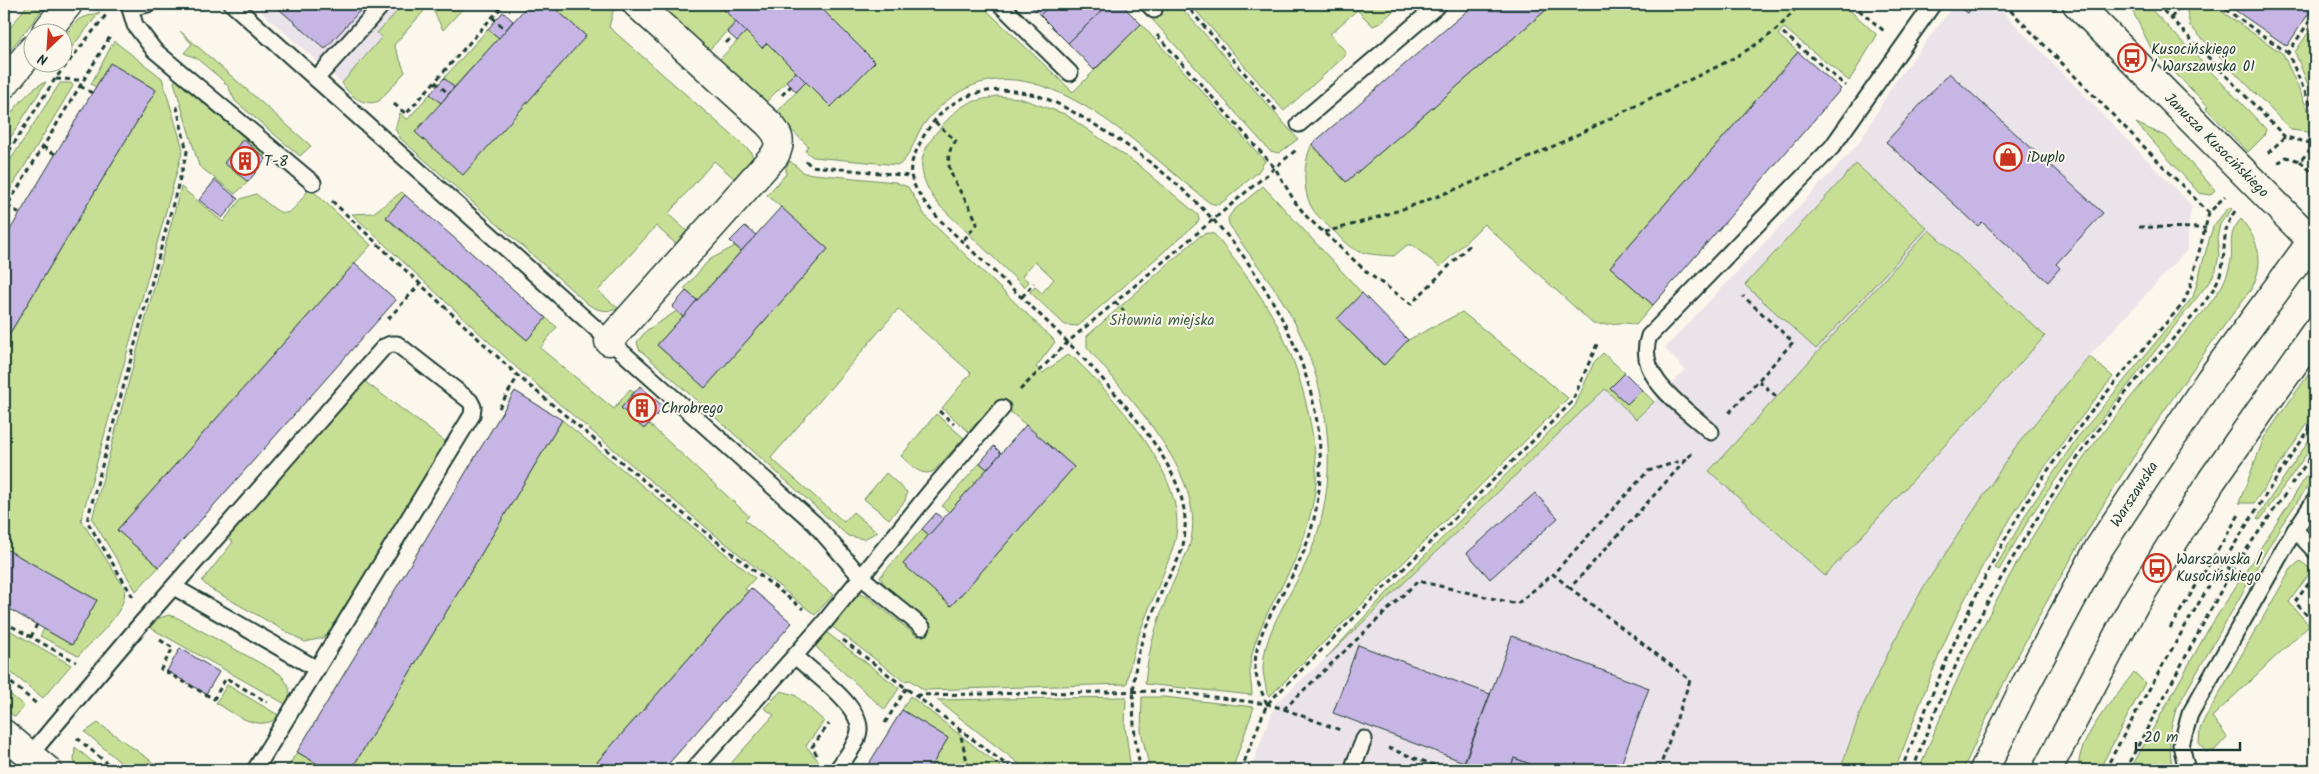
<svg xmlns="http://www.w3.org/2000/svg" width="2319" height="774" viewBox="0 0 2319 774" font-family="Kalam,sans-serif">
<rect width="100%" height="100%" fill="#fbf7ec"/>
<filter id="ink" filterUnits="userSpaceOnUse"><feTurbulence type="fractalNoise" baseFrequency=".02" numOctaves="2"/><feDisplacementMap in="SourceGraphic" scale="10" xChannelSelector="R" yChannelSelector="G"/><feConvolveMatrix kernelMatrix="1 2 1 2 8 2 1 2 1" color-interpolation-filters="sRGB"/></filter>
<g filter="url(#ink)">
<g fill="#ebe3ea">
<path d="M252,4H404L378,33L382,37L342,83Z"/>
<path d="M1955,4H1995L2192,206L2188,225V249L2089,356L2014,449L1923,588L1893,643L1862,708L1840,770H1250L1276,703L1326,658L1605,388L1636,419L1685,370L1665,348L1859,143L1892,86Z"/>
</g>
<g fill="#c6df95" stroke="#728e64">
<path d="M28,4L46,5L4,58V36Z"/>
<path d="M404,4H467L443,30L430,4L394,45L405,72L379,101C363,107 350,96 342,83L382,37L377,33Z"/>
<path d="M550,4H615L609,27L750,151L754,159L740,178L735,179L714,161L668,214L688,232V237L677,245L656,226L598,291L619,309C607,312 599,311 589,305L401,139L395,129L400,113L407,120L430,94L441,103L463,174L586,36Z"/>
<path d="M657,4H718L736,22L708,51Z"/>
<path d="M809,4H948L951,9L955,4H980L1073,92L1141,24L1265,161L1258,172L1224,201L1218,205L1210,203C1149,157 1042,40 958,93C943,102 930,115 920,130C914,141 909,159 899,165L813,157L805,151L808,146L775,114L806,82L817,4L813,8Z"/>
<path d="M1162,4H1178L1298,139L1279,153L1270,151L1150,17Z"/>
<path d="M1190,4H1401L1380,23L1373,26L1357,10L1330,34L1345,51V56L1284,111Z"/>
<path d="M1553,4H1843L1876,34L1875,39L1849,81L1784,28L1778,35L1798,52L1610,267L1653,305L1636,325C1621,320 1608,326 1593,324L1484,224L1440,267L1412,245H1407L1394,256C1380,255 1364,255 1352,248C1346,245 1340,237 1335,232C1327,225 1314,214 1310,204C1302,187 1304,160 1312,144L1346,182Z"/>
<path d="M2129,4H2146L2266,129L2264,136L2248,152L2206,108L2208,106L2152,50Z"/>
<path d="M2189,4H2211L2283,54L2315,125V133L2291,130L2190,26L2187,12Z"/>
<path d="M100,12L63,58V37L79,19Z"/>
<path d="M2315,23V103L2295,52Z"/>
<path d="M488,29L499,38L454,87L444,78Z"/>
<path d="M180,31L311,146L300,156L235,101L228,86L219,77L196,58L184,53L192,44Z"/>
<path d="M746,32L762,48L767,43L796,72L764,104L718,61Z"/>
<path d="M114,41L162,78L183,149L81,520L124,587C130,610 93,640 78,656L40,636L44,629L72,645L97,600L4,548V343L156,90L110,63L96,87L91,84Z"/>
<path d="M176,79L269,155L266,159L243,140L248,182L235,194L199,166L174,82Z"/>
<path d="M46,82L7,143L4,148C4,141 2,130 5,124C11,111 33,85 46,82Z"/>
<path d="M60,83H71L73,86L4,200V170Z"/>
<path d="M997,96L1019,98L1065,114L1141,167L1198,215L1199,220L1196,224L1078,326L1065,325L1030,292L1035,287L1042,293L1054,279L1035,261L1022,276L1029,282L1024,287L940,206C929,194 918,173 923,156C927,141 952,111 967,104C975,100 987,99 997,96Z"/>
<path d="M2136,123L2167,137L2215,190L2210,195L2199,193Z"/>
<path d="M790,161L804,173L895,182L908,187L926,217L1052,338L1055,342L1036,367L1043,373L1067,355L1074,358C1115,398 1193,482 1174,544C1159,592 1133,634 1127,684L924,690L910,680L904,681L830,625L857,593L868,597L918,637L929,624L886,587L880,577L922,529L929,535L904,564L951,606L1074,467L997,400L969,432L942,408L971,373L898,309L771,458L844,522L853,512L877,532L864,539L848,536L639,349L637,342L647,330L677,311L683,317L657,345L705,388L828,249L767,195L786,174V167Z"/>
<path d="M1856,164L1927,228L1816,349L1745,285Z"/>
<path d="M1263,186L1362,293L1337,319L1383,365L1408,340L1462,312L1568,398L1270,696L1267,694C1266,685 1263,676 1263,668C1264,628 1294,592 1309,556C1344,475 1329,377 1283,302C1267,275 1245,251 1229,224L1228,218L1233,211Z"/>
<path d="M181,187L223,222L241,199L256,194C288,220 285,221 310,188L371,245L117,530L159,567L136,591L92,519Z"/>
<path d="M402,192L405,195L386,218L527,340L546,318L557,327L540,348L614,409L630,389L634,392L621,408L644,429L649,424L749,516L745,520L833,595L815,615L714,534L518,369L352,214L373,213Z"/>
<path d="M2229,207L2232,209L2220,224L2217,239L2219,254L2216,270L2210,281L2067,463L2032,514L1999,570L1995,568L2028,511L2077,438L2193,297L2211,233L2214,225Z"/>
<path d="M2241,219C2259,241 2265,261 2252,288C2139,438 2039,598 1963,770H1919C1961,663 2012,561 2078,466C2107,425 2140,386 2172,348C2187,330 2205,312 2218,292C2223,285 2228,274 2230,265C2235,246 2225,237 2241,219Z"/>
<path d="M1929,230L2045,336L1825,576L1709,471Z"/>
<path d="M1207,233L1214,234C1242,269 1271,306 1288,348C1303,381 1318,445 1316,481C1315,501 1306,532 1299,551C1283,589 1256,623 1250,665C1249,675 1252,686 1252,695L1145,684C1148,649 1158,617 1172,585C1177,573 1183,562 1188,550C1214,481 1127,397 1087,347V336L1200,236Z"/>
<path d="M735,246L741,251L697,300L684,289L709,260Z"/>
<path d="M1603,353L1625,373L1610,388L1627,404L1642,390L1654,402L1636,419L1605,389L1326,658L1383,597L1575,406L1594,362Z"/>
<path d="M2089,356L2113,377C2049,456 1991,540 1949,632C1929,677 1913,724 1895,770H1840L1862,708L1893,643L1923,588L2014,449Z"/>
<path d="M2315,365V413L2254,503H2239L2264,438Z"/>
<path d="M364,381L446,442L329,632L323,638L305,642L209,588L202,581L233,542L227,538Z"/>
<path d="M936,414L964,438L934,471C921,478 910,464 901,456Z"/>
<path d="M562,420L755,578L745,589L748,591L590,770H351Z"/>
<path d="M2315,431V442L2260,520L2257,518Z"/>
<path d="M980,463L987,469L949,512L942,506Z"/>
<path d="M2315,463V476L2280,527L2176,709L2169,736L2172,770H2130L2208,630Z"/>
<path d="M886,473L907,492L905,501L889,519L864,499Z"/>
<path d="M2300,561L2312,570L2289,602L2309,625L2212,717L2227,737L2215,750L2206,752L2199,743L2200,729L2204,720L2291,569Z"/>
<path d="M169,615L178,618L280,674C289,685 293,692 287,705L149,627L156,619Z"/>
<path d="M4,627L71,665L43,698L4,667Z"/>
<path d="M826,632L899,688L885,710L818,649L816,646Z"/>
<path d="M2134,672L2145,683L2099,770H2079C2075,740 2117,696 2134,672Z"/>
<path d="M227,685L280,716C259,734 235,714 216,703Z"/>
<path d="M4,689L24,706L15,717L4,708Z"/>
<path d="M781,691L795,695L824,721L806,746L826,770H819L815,766L812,770H725L774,715L764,708Z"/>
<path d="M910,696L1005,770H929L948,738L902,710Z"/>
<path d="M1126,697L1125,726L1131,770H1027L937,700Z"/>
<path d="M1142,697H1164L1254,707L1232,770H1150L1141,731Z"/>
<path d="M98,723L164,770H129L85,732Z"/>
<path d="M75,747L102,770H79L74,761Z"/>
<path d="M297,752L328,770H286Z"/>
</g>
<g fill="#c7b5e5" stroke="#1f3d34">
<path d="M273,4H366L325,49Z"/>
<path d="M529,4H550L586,36L463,175L415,132Z"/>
<path d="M718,4H809L813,8L817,4L875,62L831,107L767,43L762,48Z"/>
<path d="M1029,4H1052L1040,15Z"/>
<path d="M1052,4H1109L1068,43L1040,15Z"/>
<path d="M1109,4H1121L1141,24L1094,70L1068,43Z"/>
<path d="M1475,4H1553L1346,182L1312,144Z"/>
<path d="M1953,4H1974L1968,13Z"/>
<path d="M2226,4H2315L2287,46Z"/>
<path d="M503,12L513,21L499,38L488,29Z"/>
<path d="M736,22L746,32L737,41L727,32Z"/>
<path d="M1798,52L1841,89L1653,305L1610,267Z"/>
<path d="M110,63L156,90L4,343V240Z"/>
<path d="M796,72L806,82L796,92L786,81Z"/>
<path d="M1949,73L2103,213L2056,264L2060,268L2048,282L1982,222L1978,226L1886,142Z"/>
<path d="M444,78L454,87L441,103L430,94Z"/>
<path d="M243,139L266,159L248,182L224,163Z"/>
<path d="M215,180L238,199L222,218L199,200Z"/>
<path d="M405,195L546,318L527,340L386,217Z"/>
<path d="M781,207L828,249L705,388L657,345Z"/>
<path d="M745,226L756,235L741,251L730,241Z"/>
<path d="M355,263L396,300L159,567L117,530Z"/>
<path d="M686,291L697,300L683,317L672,307Z"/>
<path d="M1362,293L1408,340L1384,365L1337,319Z"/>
<path d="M1625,373L1642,390L1627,404L1610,388Z"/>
<path d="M640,386L664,407L644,429L621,408Z"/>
<path d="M515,391L562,420L351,770H328L297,752Z"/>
<path d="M1026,425L1074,467L951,606L903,564Z"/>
<path d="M994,446L1001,453L987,469L980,463Z"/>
<path d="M1535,493L1558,518L1490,579L1467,553Z"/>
<path d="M936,513L943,519L929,535L922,529Z"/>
<path d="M4,548L97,600L72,645L4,606Z"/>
<path d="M751,588L792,623L663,770H590Z"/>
<path d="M1512,636L1649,688L1619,770H1546L1514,758L1510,770H1462Z"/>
<path d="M1358,645L1490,694L1464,762L1333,713Z"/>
<path d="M180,648L219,672L206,694L167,671Z"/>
<path d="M902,710L948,738L929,770H865Z"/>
<path d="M1514,758L1546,770H1510Z"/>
</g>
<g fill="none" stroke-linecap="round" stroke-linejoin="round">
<defs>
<g id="lane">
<path d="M128,4L139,6L148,4"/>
<path d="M232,4L815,524L860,576L922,627"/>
<path d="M1000,4L1070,73"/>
<path d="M1148,4L1154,10"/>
<path d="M129,5L135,25L154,50L313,183"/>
<path d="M316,79L383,4"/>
<path d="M1299,124L1439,4"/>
<path d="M1711,432C1685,408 1634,377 1649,336L1832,147L1933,4"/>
<path d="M2295,530L2315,551"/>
<path d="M174,587L317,669"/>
<path d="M795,656C812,672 861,706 859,730C858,744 844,759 837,770"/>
<path d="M29,756L138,627L384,347L391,344H397L470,401L473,407L472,415L255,770"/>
<path d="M693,770L823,624L930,492L1002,408"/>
<path d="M1352,770L1364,739"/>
<path d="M2187,770L2181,745L2190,714L2288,541L2315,500"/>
</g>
<g id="street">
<path d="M2077,4L2315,244"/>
<path d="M609,341L775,155C782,141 779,135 769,124L637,4"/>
</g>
<g id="secondary">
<path d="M46,32L68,4"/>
<path d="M4,84L32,50"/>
<path d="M4,734L47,770"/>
<path d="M1984,770L2026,684L2099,548L2210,380L2315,237"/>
<path d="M2047,770L2135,603L2212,480L2315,333"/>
</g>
</defs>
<use href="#lane" stroke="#1f3d34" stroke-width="19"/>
<use href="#street" stroke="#1f3d34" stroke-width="31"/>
<use href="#secondary" stroke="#1f3d34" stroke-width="31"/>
<g stroke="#1f3d34" stroke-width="3" stroke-dasharray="5 4" stroke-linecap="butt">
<path d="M481,4V5"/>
<path d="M1185,4L1277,111"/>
<path d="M1852,4L1884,31"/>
<path d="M2004,4L2209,213"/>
<path d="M2157,4L2285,137"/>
<path d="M2218,4L2288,53"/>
<path d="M2315,13L2288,53L2315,115"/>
<path d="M492,17L506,30"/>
<path d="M2171,18L2182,4"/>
<path d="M1783,33L1846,86"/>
<path d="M1157,35L1275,168L1295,202L1307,217L1369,274L1411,304L1472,243"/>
<path d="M726,43L732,37"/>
<path d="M56,79L82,80"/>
<path d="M435,82L449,94"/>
<path d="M80,86L92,93"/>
<path d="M782,95L791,86"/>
<path d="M394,104L406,114L504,4"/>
<path d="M935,122L956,141C933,167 970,198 977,224L962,242"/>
<path d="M43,147L55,154"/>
<path d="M2268,153L2285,137L2315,144"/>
<path d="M4,159L55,79L106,15"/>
<path d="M806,161L811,166L911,176"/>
<path d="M2300,161L2315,175"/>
<path d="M2278,163L2286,157L2300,161L2315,145"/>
<path d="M332,201L518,376L715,540L803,609"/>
<path d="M7,206L20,213"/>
<path d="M4,211L111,35"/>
<path d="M2139,227L2206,228"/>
<path d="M1324,232C1434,206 1546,151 1647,100C1687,80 1732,63 1768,36C1780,28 1790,15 1799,4"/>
<path d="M1022,297L1034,283"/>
<path d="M1115,302L1124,311"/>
<path d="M388,319L420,284"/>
<path d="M1759,381L1777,397"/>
<path d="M1020,390L1069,341L1296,150"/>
<path d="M499,408L518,376"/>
<path d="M939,411L954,424"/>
<path d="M1729,413L1793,342L1743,296"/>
<path d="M2291,485L2315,451"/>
<path d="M2213,558L2240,513"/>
<path d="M2314,576L2295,602L2315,624"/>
<path d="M1570,588L1553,574L1648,471L1687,459"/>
<path d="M133,597L87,521L187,152L176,103"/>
<path d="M4,622L76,662"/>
<path d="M2170,628L2213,558L2232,570"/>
<path d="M31,637L37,624"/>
<path d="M160,640L173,648L161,669L214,699L226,678L267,702"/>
<path d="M843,640L1013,770"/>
<path d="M4,677L38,705"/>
<path d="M916,695L1167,691L1267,704L1284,709L1418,581L1517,604L1553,574"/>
<path d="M1284,709L1340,730"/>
<path d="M885,723L907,687"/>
<path d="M959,728L969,770"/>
<path d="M77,738L115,770"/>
<path d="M1388,748L1445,769"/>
<path d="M817,755L812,747L829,724"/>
<path d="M286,766L294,770"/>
<path d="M1141,770C1133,738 1131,698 1136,665C1140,640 1152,616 1161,593C1167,578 1179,562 1183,545C1188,522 1184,498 1173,476C1161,450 1142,426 1124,404C1069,337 1002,281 940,220C929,208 914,191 911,175C909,164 916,152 920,143C944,95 985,82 1035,95C1054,100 1075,113 1092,123C1155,161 1211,208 1253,270C1309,353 1342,453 1304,551C1290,588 1255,626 1255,667C1256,680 1262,693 1267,704"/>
<path d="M1241,770L1267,704L1572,402L1598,342"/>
<path d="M1659,770L1690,680L1570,588L1694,451"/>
<path d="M1901,770C1937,682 1973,591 2022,510C2068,435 2125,369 2183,304L2190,287L2209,213L2225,196"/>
<path d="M1913,770C1960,636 2034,512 2121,399C2147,365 2179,335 2205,301C2213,291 2219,280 2222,268C2226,247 2221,228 2236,210"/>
<path d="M2105,770C2169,650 2238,533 2315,421"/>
<path d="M2125,770L2232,570L2288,490"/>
</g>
<use href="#lane" stroke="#fbf7ec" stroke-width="15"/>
<use href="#street" stroke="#fbf7ec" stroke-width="28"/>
<use href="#secondary" stroke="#fbf7ec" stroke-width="28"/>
</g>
</g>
<defs>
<symbol id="bus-ring" viewBox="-11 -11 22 22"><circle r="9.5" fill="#fbf7ec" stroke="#c8321e" stroke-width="1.5"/><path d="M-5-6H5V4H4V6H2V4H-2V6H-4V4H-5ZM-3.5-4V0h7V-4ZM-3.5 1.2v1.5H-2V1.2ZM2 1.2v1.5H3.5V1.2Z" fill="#c8321e"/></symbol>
<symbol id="shop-ring" viewBox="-11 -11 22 22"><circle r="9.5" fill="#fbf7ec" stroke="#c8321e" stroke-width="1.5"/><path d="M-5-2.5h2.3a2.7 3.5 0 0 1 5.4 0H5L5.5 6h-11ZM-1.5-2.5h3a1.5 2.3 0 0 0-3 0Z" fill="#c8321e"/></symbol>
<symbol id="building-ring" viewBox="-11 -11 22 22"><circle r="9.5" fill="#fbf7ec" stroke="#c8321e" stroke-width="1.5"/><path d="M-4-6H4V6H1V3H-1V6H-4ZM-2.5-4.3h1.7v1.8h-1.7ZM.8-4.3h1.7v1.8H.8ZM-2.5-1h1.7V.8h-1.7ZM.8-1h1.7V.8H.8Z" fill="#c8321e"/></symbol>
</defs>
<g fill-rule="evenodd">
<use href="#bus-ring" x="2116" y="42" width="32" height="32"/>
<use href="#shop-ring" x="1992" y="141" width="32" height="32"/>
<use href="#building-ring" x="229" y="145" width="32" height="32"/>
<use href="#building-ring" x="626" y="392" width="32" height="32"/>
<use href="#bus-ring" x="2141" y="552" width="32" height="32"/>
</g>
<g text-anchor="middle" stroke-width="4" stroke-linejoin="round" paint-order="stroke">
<g font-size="15" fill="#1f3d34" stroke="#fbf7ec" text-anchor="start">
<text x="2151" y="54">Kusocińskiego<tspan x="2151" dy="17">/ Warszawska 01</tspan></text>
<text x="2027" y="162">iDuplo</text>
<text x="264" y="166">T-8</text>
<text x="661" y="413">Chrobrego</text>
<text x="2176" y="564">Warszawska /<tspan x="2176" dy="17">Kusocińskiego</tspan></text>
</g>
<g font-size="15" fill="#1f3d34" stroke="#fbf7ec">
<text transform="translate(2217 145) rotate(45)" y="5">Janusza Kusocińskiego</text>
<text transform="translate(2134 494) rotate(-57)" y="5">Warszawska</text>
</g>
<g font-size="15" fill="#405d47" stroke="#fbf7ec">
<text x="1162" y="325">Siłownia miejska</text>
</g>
</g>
<rect width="2319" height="774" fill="none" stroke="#fbf7ec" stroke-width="20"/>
<rect x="10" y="10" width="2299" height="754" fill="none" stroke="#1f3d34" stroke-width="2" filter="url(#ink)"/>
<g transform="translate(48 48) rotate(205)"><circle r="24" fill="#fbf7ec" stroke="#a3ada2"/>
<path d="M0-4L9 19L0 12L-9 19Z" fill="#c8321e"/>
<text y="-8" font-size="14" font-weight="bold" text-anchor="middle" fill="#1f3d34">N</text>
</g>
<path d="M2136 742v8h104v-8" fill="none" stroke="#1f3d34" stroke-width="2.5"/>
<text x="2144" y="742" font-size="15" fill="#1f3d34" stroke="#fbf7ec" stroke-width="4" paint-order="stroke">20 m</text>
</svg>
